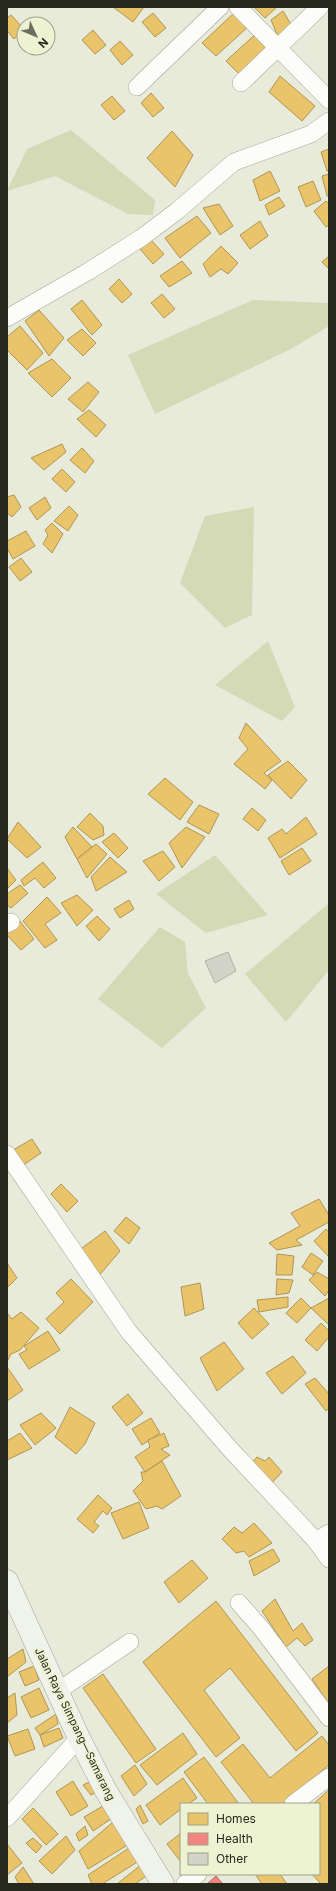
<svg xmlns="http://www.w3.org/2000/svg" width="336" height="1891" viewBox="0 0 336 1891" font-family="Inter,sans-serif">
<rect width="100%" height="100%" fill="#e8ebda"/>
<g fill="#d4dab6">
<path d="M71,130L155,200L153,215L128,214L55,176L7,191L27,149Z"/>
<path d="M253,300L329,303V326L293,348L155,414L128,355Z"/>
<path d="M254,507L252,615L225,628L180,583L205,516Z"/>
<path d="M268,641L295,707L282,721L215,685Z"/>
<path d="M215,855L268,915L206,933L156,894Z"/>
<path d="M329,903V970L286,1022L245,974Z"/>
<path d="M160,927L185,942L188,973L206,1008L162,1048L98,999Z"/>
</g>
<g fill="#e9c46a" stroke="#af9653">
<path d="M113,7H144L133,22Z"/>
<path d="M254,7H277L265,18Z"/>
<path d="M283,11L292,26L279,39L271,20Z"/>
<path d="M235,12L249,26L216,56L202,43Z"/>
<path d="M153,13L166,28L155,37L142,22Z"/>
<path d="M11,15L24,29L14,39L7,31V18Z"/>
<path d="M93,30L106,45L95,54L82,40Z"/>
<path d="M260,30L274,44L240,75L226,61Z"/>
<path d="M120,41L133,55L122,65L110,50Z"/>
<path d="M280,76L315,106L302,121L269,92Z"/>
<path d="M151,93L164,108L153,117L141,103Z"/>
<path d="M112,96L125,111L114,120L101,105Z"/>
<path d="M172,131L193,155L175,187L147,158Z"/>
<path d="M329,149V171H327L321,152Z"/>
<path d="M270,171L280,191L260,201L253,180Z"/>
<path d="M329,174V196H327L322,176Z"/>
<path d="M313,181L321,200L306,207L298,187Z"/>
<path d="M279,197L285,206L269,215L265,205Z"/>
<path d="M326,201L329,204V225L326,227L314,211Z"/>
<path d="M219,204L233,226L220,235L203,208Z"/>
<path d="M197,216L211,233L180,258L165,238Z"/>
<path d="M260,221L268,236L250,249L240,235Z"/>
<path d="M151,240L164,254L153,264L140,249Z"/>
<path d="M221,246L238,263L228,274L221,269L210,277L203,264Z"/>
<path d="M329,256V269L322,262Z"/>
<path d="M182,261L192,273L169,287L160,276Z"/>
<path d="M119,279L132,294L122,303L109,289Z"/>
<path d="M162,294L175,309L164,318L151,303Z"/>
<path d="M82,300L102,325L92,335L71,309Z"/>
<path d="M39,310L64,338L49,356L25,321Z"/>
<path d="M20,326L43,353L27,370L7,350V337Z"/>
<path d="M82,329L96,343L83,356L67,340Z"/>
<path d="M52,359L71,378L52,397L28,373Z"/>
<path d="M88,382L99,392L83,412L68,399Z"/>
<path d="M89,410L106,425L96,437L77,419Z"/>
<path d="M62,444L66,452L44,470L31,458Z"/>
<path d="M82,448L94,461L85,473L70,460Z"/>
<path d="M62,469L75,482L66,492L52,479Z"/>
<path d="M14,495L21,507L12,517L7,513V497Z"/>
<path d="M45,497L51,508L37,520L29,508Z"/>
<path d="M69,506L78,515L68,531L54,521Z"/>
<path d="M52,523L63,534L52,553L43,544L48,535L45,530Z"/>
<path d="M26,531L35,546L13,559L7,548V541Z"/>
<path d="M21,558L32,572L20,581L9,567Z"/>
<path d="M246,723L281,761L264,773L272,780L265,789L234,764L248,749L239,738Z"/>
<path d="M288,761L307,780L291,799L268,775Z"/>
<path d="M165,778L193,802L180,820L148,794Z"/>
<path d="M199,805L219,814L209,834L187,822Z"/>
<path d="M252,808L266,820L258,831L243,819Z"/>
<path d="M90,813L103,826L104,835L93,840L77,827Z"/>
<path d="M306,817L317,834L280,858L268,838L282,829L286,834Z"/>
<path d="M18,822L41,847L27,858L7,839Z"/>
<path d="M73,827L92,847L77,859L65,837Z"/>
<path d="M186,827L205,837L182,868L169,843Z"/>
<path d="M114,833L128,848L118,858L102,842Z"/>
<path d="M96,844L107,854L87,878L77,859Z"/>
<path d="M302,848L311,861L289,875L281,861Z"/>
<path d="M163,851L175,867L159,881L143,861Z"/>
<path d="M110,857L127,872L96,891L91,877Z"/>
<path d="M43,862L56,878L44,888L35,878L24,886L21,880Z"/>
<path d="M7,868L16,880L7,889Z"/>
<path d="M20,885L28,893L11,908L7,905V894Z"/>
<path d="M77,895L93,910L77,926L61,903Z"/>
<path d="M47,897L61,913L45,924L57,940L45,948L23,921Z"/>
<path d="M129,900L134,909L120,918L114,909Z"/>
<path d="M97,916L110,929L99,941L86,926Z"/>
<path d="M19,920L34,939L21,950L7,935V927Z"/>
<path d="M32,1139L41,1153L22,1166L13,1150Z"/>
<path d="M61,1184L78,1201L67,1212L51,1194Z"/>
<path d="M319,1199L329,1215V1222L296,1240L302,1245L277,1250L269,1243L300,1226L291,1213Z"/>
<path d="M126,1217L140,1228L129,1244L114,1231Z"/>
<path d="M326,1229L329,1232V1257L314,1241Z"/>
<path d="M105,1231L120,1251L97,1278L78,1251Z"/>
<path d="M311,1253L323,1261L313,1275L302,1267Z"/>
<path d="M277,1254L294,1256L292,1275H276Z"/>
<path d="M7,1263L17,1278L7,1288Z"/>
<path d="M317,1272L329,1279V1290L325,1296L309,1280Z"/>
<path d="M71,1279L93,1302L60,1334L46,1319L64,1302L56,1293Z"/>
<path d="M277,1279L293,1280L289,1293L276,1295Z"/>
<path d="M200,1283L204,1309L185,1316L181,1287Z"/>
<path d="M288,1297V1307L259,1312L257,1300Z"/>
<path d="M301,1298L311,1308L297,1323L286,1313Z"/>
<path d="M329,1298V1325L311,1308Z"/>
<path d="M254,1308L269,1324L252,1339L238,1323Z"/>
<path d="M21,1312L39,1328L20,1350L11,1354L7,1362V1313L12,1319Z"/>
<path d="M321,1323L329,1331V1337L317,1351L305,1340Z"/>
<path d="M48,1331L60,1350L29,1369L19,1354L27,1350L24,1346Z"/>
<path d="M224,1342L244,1369L217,1391L200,1358Z"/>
<path d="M293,1356L306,1373L282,1394L266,1373Z"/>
<path d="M7,1367L23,1390L7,1401Z"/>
<path d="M315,1378L329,1394V1408L326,1411L305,1384Z"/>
<path d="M128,1394L143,1413L127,1426L112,1407Z"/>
<path d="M70,1407L95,1423L85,1444L76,1454L55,1437Z"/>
<path d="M41,1413L56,1428L35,1445L20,1425Z"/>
<path d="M151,1418L160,1433L142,1445L132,1429Z"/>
<path d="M20,1433L32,1448L7,1460V1441Z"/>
<path d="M164,1433L169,1446L161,1449L170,1455L145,1472L135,1457L150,1447L148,1440Z"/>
<path d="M257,1457L265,1461L269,1457L282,1472L268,1487L248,1467Z"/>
<path d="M162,1461L181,1496L162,1509L157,1506L146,1509L133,1491L143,1481L141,1472H145Z"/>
<path d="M98,1495L112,1508L107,1515L103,1511L94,1522L99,1526L93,1533L77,1519Z"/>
<path d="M139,1502L149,1528L123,1539L111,1513Z"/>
<path d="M254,1523L272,1543L249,1557L244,1551L236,1553L222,1539L234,1527L242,1533Z"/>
<path d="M273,1549L280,1561L254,1576L249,1561Z"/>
<path d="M192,1560L208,1578L179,1603L164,1582Z"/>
<path d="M275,1599L293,1631L302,1623L313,1640L305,1646L297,1638L286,1647L262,1611Z"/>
<path d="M216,1601L318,1733L296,1751L230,1668L204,1690L240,1738L216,1757L143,1662Z"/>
<path d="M23,1649L26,1662L7,1677V1659Z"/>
<path d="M34,1666L39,1680L25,1686L19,1672Z"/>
<path d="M329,1666V1704L312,1679Z"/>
<path d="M103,1674L156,1749L136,1763L83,1688Z"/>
<path d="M39,1688L49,1710L31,1718L21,1697Z"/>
<path d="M15,1693L17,1715L7,1723V1698Z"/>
<path d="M56,1714L58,1724L40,1735L35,1728Z"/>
<path d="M59,1728L63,1738L44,1747L40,1735Z"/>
<path d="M28,1729L35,1749L15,1756L7,1736Z"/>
<path d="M183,1733L197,1754L157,1785L140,1765Z"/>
<path d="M322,1736L329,1745V1765L282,1804H254L221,1762L243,1744L270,1778Z"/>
<path d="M204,1757L239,1804H208L184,1772Z"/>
<path d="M135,1765L147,1784L134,1796L121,1776Z"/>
<path d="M183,1778L197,1798L188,1804H181V1809L160,1825L146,1805Z"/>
<path d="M73,1781L88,1806L71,1816L56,1792Z"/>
<path d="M91,1781L97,1792L91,1795L83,1785Z"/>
<path d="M329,1790V1884H321L312,1874H319V1804H313Z"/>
<path d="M140,1805L148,1821L143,1824L136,1809Z"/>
<path d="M103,1806L111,1819L93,1831L84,1817Z"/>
<path d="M33,1808L58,1834L46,1845L22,1819Z"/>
<path d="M119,1817L131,1843L88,1869L79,1851Z"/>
<path d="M85,1826L88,1835L79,1841L76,1834Z"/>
<path d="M181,1833V1862L167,1844Z"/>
<path d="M66,1836L75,1850L52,1874L39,1861Z"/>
<path d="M33,1838L42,1846L36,1853L26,1843Z"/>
<path d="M7,1844L22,1863L7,1875Z"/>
<path d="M132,1846L139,1861L102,1884H92L88,1875Z"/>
<path d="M142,1864L149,1874L135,1884H117Z"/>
<path d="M23,1867L34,1884H19L15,1877Z"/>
<path d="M255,1874H280L287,1884H262Z"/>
</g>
<path fill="#f28482" stroke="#b56964" d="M216,1876L223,1884H207Z"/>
<path fill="#d2d4c8" stroke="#aeb1a3" d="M228,952L236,971L215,983L205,961Z"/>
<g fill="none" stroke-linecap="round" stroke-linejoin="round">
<defs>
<g id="street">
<path d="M238,7L329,100"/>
<path d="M241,83L320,7"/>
<path d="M137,87L220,7"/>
<path d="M7,318L89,271L141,238L177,211L234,162L311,134L329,121"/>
<path d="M7,924L11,922"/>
<path d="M7,1154L129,1332L230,1449L316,1541L329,1559"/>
<path d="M316,1541L329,1533"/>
<path d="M239,1603L261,1628L329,1718"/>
<path d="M58,1691L130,1642"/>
<path d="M293,1804L329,1777"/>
<path d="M7,1818L79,1738"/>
<path d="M185,1884L198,1874"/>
</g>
<path id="secondary" d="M7,1581L79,1738L106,1791L163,1884"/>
</defs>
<use href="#street" stroke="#a3a597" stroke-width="18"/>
<use href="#secondary" stroke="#a3a597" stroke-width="23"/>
<use href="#street" stroke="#fcfcf9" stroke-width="17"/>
<use href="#secondary" stroke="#f0f2ec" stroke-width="22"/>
</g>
<g text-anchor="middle" stroke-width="4" stroke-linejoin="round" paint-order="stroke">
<g font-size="11" fill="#27291d" stroke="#edf3d2">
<text transform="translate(75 1724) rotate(64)" y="4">Jalan Raya Simpang—Samarang</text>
</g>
</g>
<rect width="336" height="1891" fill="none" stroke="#27291d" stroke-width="16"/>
<rect x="180" y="1803" width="140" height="72" fill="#edf3d2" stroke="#9ea28a"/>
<rect x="188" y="1813" width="20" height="12" fill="#e9c46a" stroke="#9ea28a"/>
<text x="216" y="1823" font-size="12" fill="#27291d">Homes</text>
<rect x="188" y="1833" width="20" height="12" fill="#f28482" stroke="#9ea28a"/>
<text x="216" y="1843" font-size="12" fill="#27291d">Health</text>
<rect x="188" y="1853" width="20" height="12" fill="#d2d4c8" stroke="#9ea28a"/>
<text x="216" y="1863" font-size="12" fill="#27291d">Other</text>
<g transform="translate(36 36) rotate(134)"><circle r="19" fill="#edf3d2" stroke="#9ea28a"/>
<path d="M0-3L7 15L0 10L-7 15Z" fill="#6b6d5f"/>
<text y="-6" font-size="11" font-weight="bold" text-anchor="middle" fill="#27291d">N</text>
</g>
</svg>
